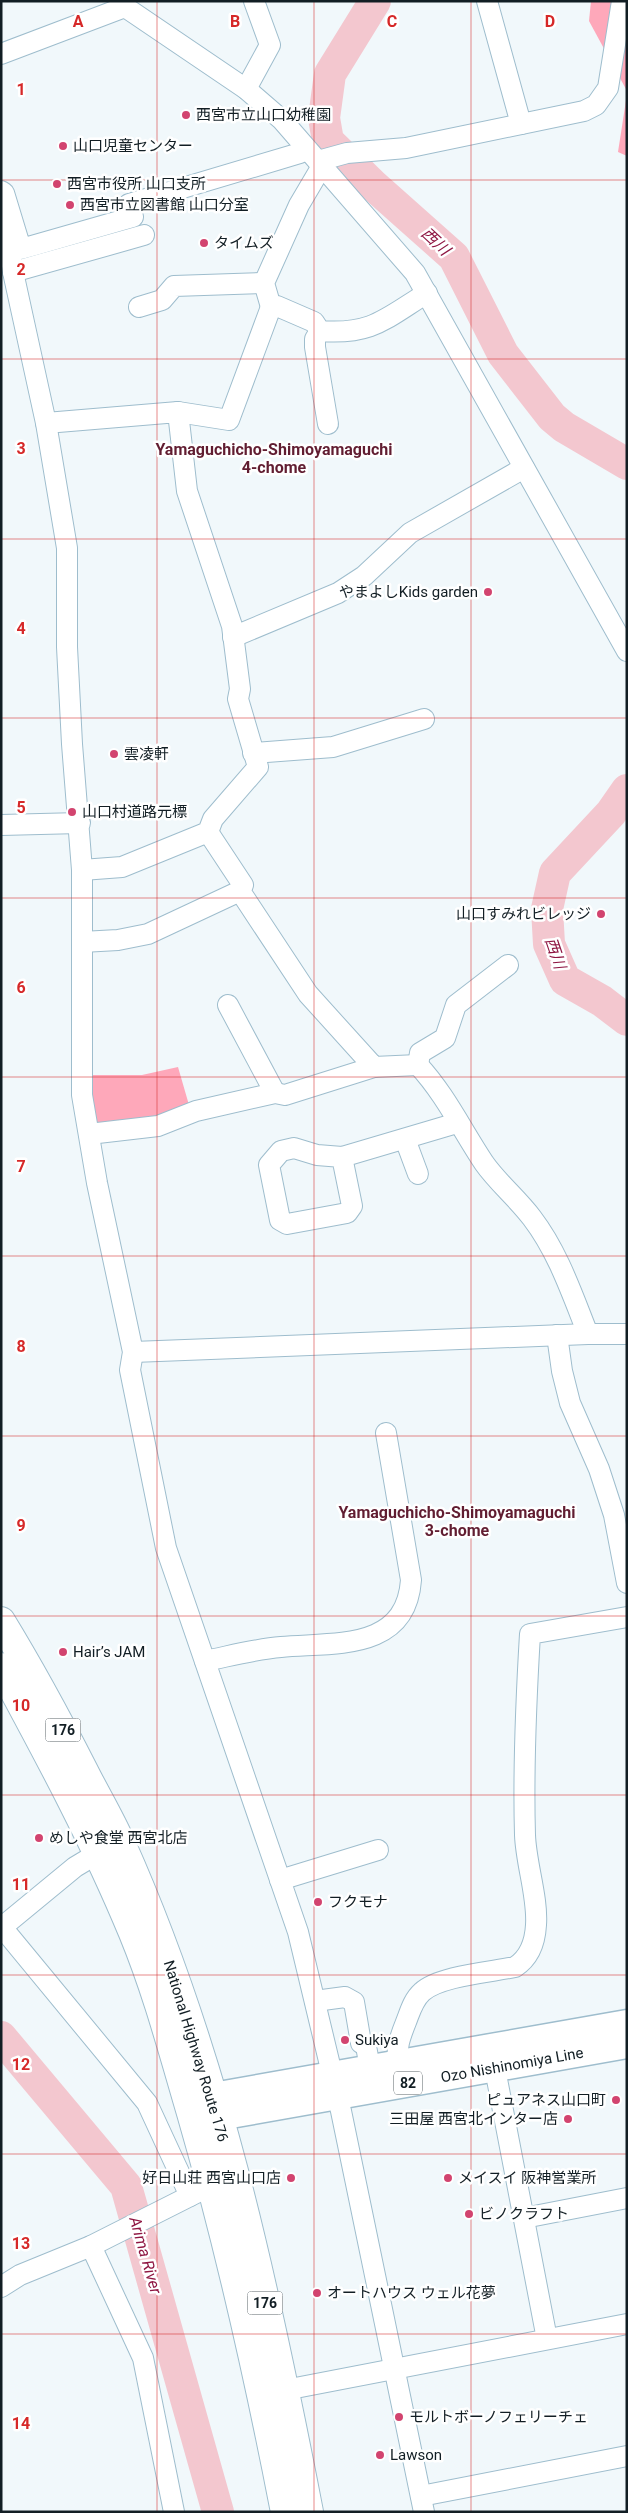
<svg xmlns="http://www.w3.org/2000/svg" width="628" height="2513" viewBox="0 0 628 2513" font-family="Roboto,'Noto Sans JP',sans-serif">
<rect width="100%" height="100%" fill="#f1f8fb"/>
<g fill="#fea8ba">
<path d="M591,1H627V91L589,21Z"/>
<path d="M627,94V156L618,152Z"/>
<path d="M178,1067L189,1105L156,1120L97,1128L89,1075H142Z"/>
</g>
<g fill="none" stroke-linecap="round" stroke-linejoin="round">
<g stroke="#f3c7cf" stroke-width="32">
<path d="M375,1L330,74L324,118L328,141L373,185L454,257L503,354L552,417L564,427L627,464"/>
<path d="M627,790L611,813L555,873L547,909L549,944L565,980L602,1001L627,1020"/>
<path d="M1,2037L126,2186L218,2512"/>
</g>
<defs>
<g id="minor">
<path d="M487,1L521,124"/>
<path d="M1,54L125,7L246,89L282,120L415,273L627,651"/>
<path d="M246,89L270,45L254,1"/>
<path d="M318,161L347,153L406,148L584,111L596,105L608,88L622,1"/>
<path d="M1,191L4,193L21,249L133,217L129,204L300,153"/>
<path d="M1,211L6,226L13,272L46,423L67,548V647L72,744L82,870V1095L97,1183L133,1352L130,1370L166,1548L298,1932L341,2111L424,2512"/>
<path d="M13,272L144,235"/>
<path d="M139,307L162,300L174,286L264,283"/>
<path d="M271,307L264,283L299,205L322,166"/>
<path d="M320,331L315,339V347L328,424"/>
<path d="M178,412L229,420L271,307L277,306L314,322L320,331C372,335 385,319 427,293"/>
<path d="M46,423L178,412L187,491L232,626L240,689L238,699L258,767L213,819L208,832L122,867L82,870"/>
<path d="M233,637L338,593L364,576L410,533L524,468"/>
<path d="M253,753L333,747L424,719"/>
<path d="M1,825L80,823"/>
<path d="M208,832L243,885L240,891L308,994L374,1067L418,1065C445,1094 462,1130 484,1163C498,1183 517,1198 532,1218C558,1252 572,1294 588,1334"/>
<path d="M82,942L118,940L148,934L240,891"/>
<path d="M228,1005L275,1093"/>
<path d="M418,1065L420,1053L445,1038L456,1005L508,965"/>
<path d="M89,1134L158,1126L196,1111L275,1093L285,1095L374,1067"/>
<path d="M405,1139L418,1174"/>
<path d="M342,1157L352,1206L347,1213L287,1224L280,1220L269,1165L281,1151L294,1148L317,1155L342,1157L457,1123"/>
<path d="M557,1335L562,1371L570,1403L599,1469L614,1515L627,1583"/>
<path d="M133,1352L588,1334H627"/>
<path d="M205,1661C230,1656 256,1649 281,1647C333,1642 406,1652 411,1580L386,1433"/>
<path d="M280,1880L378,1850"/>
<path d="M1,1926L147,2103L190,2196"/>
<path d="M1,1928L75,1867L110,1846"/>
<path d="M315,2001L345,1997L354,2002L361,2043L366,2046L370,2068"/>
<path d="M398,2063C396,2048 400,2037 406,2022C410,2012 413,2000 422,1992C439,1976 491,1972 515,1967C529,1958 535,1943 536,1925C538,1897 526,1864 525,1835C523,1768 526,1701 530,1634L627,1617"/>
<path d="M495,2069L547,2339"/>
<path d="M524,2218L627,2198"/>
<path d="M91,2246L143,2358L174,2512"/>
<path d="M1,2287L20,2275L91,2246L202,2190"/>
<path d="M285,2390L627,2324"/>
<path d="M421,2496L627,2456"/>
</g>
<g id="major">
<path d="M195,2109L213,2096L627,2023"/>
<path d="M199,2114L219,2117L627,2045"/>
</g>
<g id="highway">
<path d="M1,1621C31,1670 58,1720 84,1771C96,1795 110,1818 121,1843C216,2055 265,2285 309,2512"/>
<path d="M1,1667C48,1754 95,1841 133,1933C157,1991 173,2052 191,2113C229,2244 259,2378 285,2512"/>
</g>
</defs>
<use href="#minor" stroke="#9ebdcd" stroke-width="22"/>
<use href="#major" stroke="#9ebdcd" stroke-width="29"/>
<use href="#highway" stroke="#9ebdcd" stroke-width="30"/>
<use href="#minor" stroke="#fff" stroke-width="20"/>
<use href="#major" stroke="#fff" stroke-width="26"/>
<use href="#highway" stroke="#fff" stroke-width="28"/>
</g>
<path fill="none" stroke="#d62828" stroke-width="1" stroke-opacity="0.55" d="M157,1V2512M314,1V2512M471,1V2512M1,180H627M1,359H627M1,539H627M1,718H627M1,898H627M1,1077H627M1,1256H627M1,1436H627M1,1616H627M1,1795H627M1,1975H627M1,2154H627M1,2334H627"/>
<g fill="#d2446f" stroke="#fff" stroke-width="2">
<circle cx="186" cy="115" r="5"/>
<circle cx="63" cy="146" r="5"/>
<circle cx="57" cy="184" r="5"/>
<circle cx="70" cy="205" r="5"/>
<circle cx="204" cy="243" r="5"/>
<circle cx="488" cy="592" r="5"/>
<circle cx="114" cy="754" r="5"/>
<circle cx="72" cy="812" r="5"/>
<circle cx="601" cy="914" r="5"/>
<circle cx="63" cy="1652" r="5"/>
<circle cx="39" cy="1838" r="5"/>
<circle cx="318" cy="1902" r="5"/>
<circle cx="345" cy="2040" r="5"/>
<circle cx="616" cy="2100" r="5"/>
<circle cx="568" cy="2119" r="5"/>
<circle cx="291" cy="2178" r="5"/>
<circle cx="448" cy="2178" r="5"/>
<circle cx="469" cy="2214" r="5"/>
<circle cx="317" cy="2293" r="5"/>
<circle cx="399" cy="2417" r="5"/>
<circle cx="380" cy="2455" r="5"/>
</g>
<g text-anchor="middle" stroke-width="5" stroke-linejoin="round" paint-order="stroke">
<g fill="#fff" stroke="#596266" stroke-width="1">
<rect x="45.5" y="1718.5" width="35" height="23" rx="4"/>
<rect x="394" y="2071.5" width="28" height="23" rx="4"/>
<rect x="247.5" y="2291.5" width="35" height="23" rx="4"/>
</g>
<g font-size="14" font-weight="bold" fill="#121e24">
<text x="63" y="1735">176</text>
<text x="408" y="2088">82</text>
<text x="265" y="2308">176</text>
</g>
<g font-size="15" fill="#121e24" stroke="#fff" text-anchor="start">
<text x="196" y="120">西宮市立山口幼稚園</text>
<text x="73" y="151">山口児童センター</text>
<text x="67" y="189">西宮市役所 山口支所</text>
<text x="80" y="210">西宮市立図書館 山口分室</text>
<text x="214" y="248">タイムズ</text>
<text x="478" y="597" text-anchor="end">やまよしKids garden</text>
<text x="124" y="759">雲凌軒</text>
<text x="82" y="817">山口村道路元標</text>
<text x="591" y="919" text-anchor="end">山口すみれビレッジ</text>
<text x="73" y="1657">Hair’s JAM</text>
<text x="49" y="1843">めしや食堂 西宮北店</text>
<text x="328" y="1907">フクモナ</text>
<text x="355" y="2045">Sukiya</text>
<text x="606" y="2105" text-anchor="end">ピュアネス山口町</text>
<text x="558" y="2124" text-anchor="end">三田屋 西宮北インター店</text>
<text x="281" y="2183" text-anchor="end">好日山荘 西宮山口店</text>
<text x="458" y="2183">メイスイ 阪神営業所</text>
<text x="479" y="2219">ビノクラフト</text>
<text x="327" y="2298">オートハウス ウェル花夢</text>
<text x="409" y="2422">モルトボーノフェリーチェ</text>
<text x="390" y="2460">Lawson</text>
</g>
<g font-size="15" fill="#121e24" stroke="#fff">
<text transform="translate(196 2051) rotate(73)" y="5">National Highway Route 176</text>
<text transform="translate(512 2065) rotate(-10)" y="5">Ozo Nishinomiya Line</text>
</g>
<g font-size="16" font-style="italic" fill="#8e1642" stroke="#fff">
<text transform="translate(436 241) rotate(43)" y="6">西川</text>
<text transform="translate(556 953) rotate(71)" y="6">西川</text>
<text transform="translate(146 2255) rotate(74)" y="6">Arima River</text>
</g>
<g font-size="16" font-weight="bold" fill="#611d31" stroke="#fff">
<text x="274" y="455">Yamaguchicho-Shimoyamaguchi<tspan x="274" dy="18">4-chome</tspan></text>
<text x="457" y="1518">Yamaguchicho-Shimoyamaguchi<tspan x="457" dy="18">3-chome</tspan></text>
</g>
</g>
<g font-size="16" text-anchor="middle" font-weight="bold" fill="#d62828" stroke="#fff" stroke-width="5" stroke-linejoin="round" paint-order="stroke">
<text x="78" y="27">A</text>
<text x="235" y="27">B</text>
<text x="392" y="27">C</text>
<text x="550" y="27">D</text>
<text x="21" y="95">1</text>
<text x="21" y="275">2</text>
<text x="21" y="454">3</text>
<text x="21" y="634">4</text>
<text x="21" y="813">5</text>
<text x="21" y="993">6</text>
<text x="21" y="1172">7</text>
<text x="21" y="1352">8</text>
<text x="21" y="1531">9</text>
<text x="21" y="1711">10</text>
<text x="21" y="1890">11</text>
<text x="21" y="2070">12</text>
<text x="21" y="2249">13</text>
<text x="21" y="2429">14</text>
</g>
<rect width="628" height="2513" fill="none" stroke="#121e24" stroke-width="5"/>
</svg>
